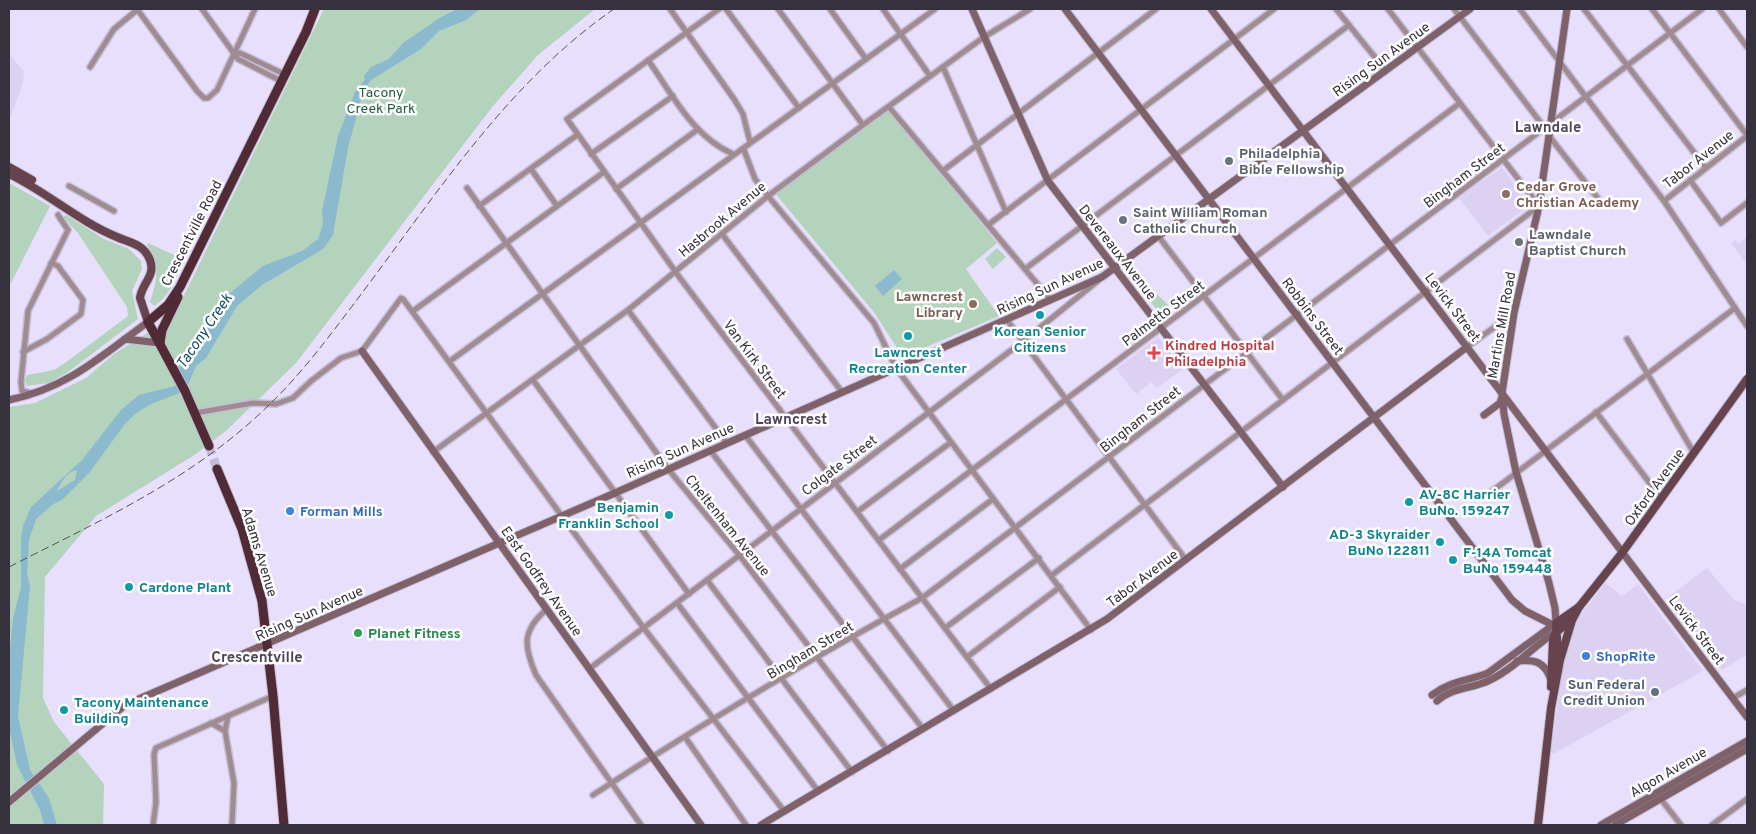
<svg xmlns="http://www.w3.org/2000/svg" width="1756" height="834" viewBox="0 0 1756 834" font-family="Overpass,sans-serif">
<rect width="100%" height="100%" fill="#e8dffc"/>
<g fill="#dcd1f3">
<path d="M9,54L24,71L23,83L9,121Z"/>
<path d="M1502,167L1530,205L1488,236L1459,198Z"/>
<path d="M1747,237V262L1746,264L1731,243L1735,240L1738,244Z"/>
<path d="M1158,337L1183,369L1157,388L1152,382L1136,394L1116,369Z"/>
<path d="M1707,568L1735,601L1747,604V655L1722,670L1667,598Z"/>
<path d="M1605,583L1622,596L1638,584L1703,671L1555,753H1551L1563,664L1571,630L1576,621Z"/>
</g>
<g fill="#b3d3bc">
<path d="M324,9H595L538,55L493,106L296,363L227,430L196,454L96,516L45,577L43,698L54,722L104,784L103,825H9V407L35,403L86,378L114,354L174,316Z"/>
<path d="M889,110L997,243L966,269L999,316L903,357L873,311L775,193Z"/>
<path d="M9,183L50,206L9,287Z"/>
<path d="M66,215L104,239L129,249L141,261L142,269L132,291L138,319L68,372L49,383L27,386L25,381L27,375L54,370L65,363L128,316L127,307L78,233L63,217Z"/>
<path d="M148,243L183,259C178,276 169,297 154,306L150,302C157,281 161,264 147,245Z"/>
<path d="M997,248L1006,257L993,269L985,259Z"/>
<path d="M1157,294L1171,308L1161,315L1149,300Z"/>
</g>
<g fill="#8bbacf" fill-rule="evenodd">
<path d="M457,9H480L466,20L439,31L421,49L371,80L363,92L348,148L333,235L323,249L262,285L237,306L206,358L196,366L187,387L179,393L149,405L135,414L125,424L89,473L63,499L52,505L36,519L29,540L27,574L30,586L18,716L30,770L49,798L57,825H44L40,810L17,765L9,727V659L13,618L21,587V537L23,526L31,507L82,460L121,410L139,395L175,386L176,374L182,362L196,347L230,293L263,266L302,251L318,239L323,224L322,211L338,136L355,92L365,79L364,76L371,67L389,59L403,43L441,17ZM77,470L75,480L57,491C61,482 67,471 77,470Z"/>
<path d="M894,270L902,279L883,296L875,286Z"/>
</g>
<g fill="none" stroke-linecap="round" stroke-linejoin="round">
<path stroke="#c4bcd6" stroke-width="9" stroke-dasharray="9 4.5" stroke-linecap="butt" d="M209,446L217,469"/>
<defs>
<g id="street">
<path d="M137,9L197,91L204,98H208L217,90L255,9"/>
<path d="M202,9L238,59L281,81"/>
<path d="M670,9L734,99L743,114L750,142"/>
<path d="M719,9L567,119L680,278L991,689"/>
<path d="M726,9L799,108"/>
<path d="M778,9L863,125"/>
<path d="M830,9L866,59"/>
<path d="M883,9L930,76"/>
<path d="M1336,9L1386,71"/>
<path d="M1454,9L1544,127"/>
<path d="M1520,9L1664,201L1747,326"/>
<path d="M1584,9L1706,168"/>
<path d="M1652,9L1747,135"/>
<path d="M1719,9L1747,47"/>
<path d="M234,54L240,53L284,74"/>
<path d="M648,60C672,94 693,137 733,154"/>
<path d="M90,67L114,29L137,10"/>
<path d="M943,67L1006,212"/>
<path d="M889,107L1050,299"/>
<path d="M1549,136L1600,201"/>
<path d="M744,150L755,179L768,196L874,323L896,368L1091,630"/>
<path d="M591,154L673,96"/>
<path d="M531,169L557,206"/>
<path d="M944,170L1156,9"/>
<path d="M1690,180L1721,223L1747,203"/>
<path d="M69,186L114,211"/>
<path d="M467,188L668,469L740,556L888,751"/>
<path d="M616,189L697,130"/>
<path d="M1664,201L1747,136"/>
<path d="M479,206L577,135"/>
<path d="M988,225L1274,9"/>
<path d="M722,234L842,392"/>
<path d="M1159,237L1283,400"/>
<path d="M1025,269L1349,25"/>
<path d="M628,310L726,442"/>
<path d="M413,311L604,172"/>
<path d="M1007,320L1186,560"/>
<path d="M1627,339L1694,453"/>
<path d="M1467,347L1514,313"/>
<path d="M23,352L47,339L81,314L83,300L58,266L51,263"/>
<path d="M450,361L935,9"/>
<path d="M533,380L689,594"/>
<path d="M31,393L22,391L21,382L28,311L68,230L58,215"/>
<path d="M1596,412L1661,498"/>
<path d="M195,413L253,403L276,404L293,398L311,381L341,358L362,351L401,298L403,299L643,627L784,811"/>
<path d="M745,435L954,711"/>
<path d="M710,450L923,729"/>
<path d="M433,452L628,310L768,196L863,125L984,37L1030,9"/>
<path d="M1491,492L1735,308"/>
<path d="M857,512L950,443"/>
<path d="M879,540L1460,103"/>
<path d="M900,569L993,499"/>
<path d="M1052,575L1539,206L1388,9"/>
<path d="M707,580L852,772"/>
<path d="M677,603L818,791"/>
<path d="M547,609C521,631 524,647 536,675L641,825"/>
<path d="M945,628L1039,558"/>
<path d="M967,657L1060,587"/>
<path d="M589,669L1022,342L1099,280"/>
<path d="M1733,698L1747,690"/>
<path d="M228,716L225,731L234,783L232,825"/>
<path d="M211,723L225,731"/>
<path d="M685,737L746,825"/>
<path d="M593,795C700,725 810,659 922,598L1702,9"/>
<path d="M1660,798L1681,825"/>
<path d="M153,825L156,802L154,754L156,748L273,696"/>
<path d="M1712,825L1747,799"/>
</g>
<g id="secondary">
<path d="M972,9L1048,181L1283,487"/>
<path d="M1065,9L1512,600L1525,611L1553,625"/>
<path d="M1211,9L1747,717"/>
<path d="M125,339L160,343"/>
<path d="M362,351L701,825"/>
<path d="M9,400C68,388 101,356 148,322"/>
<path d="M1484,415L1500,403L1502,397"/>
<path d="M1517,661C1535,659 1545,662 1551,680"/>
<path d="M1432,695C1450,681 1468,681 1488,673L1556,623L1555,608L1549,583L1516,472L1504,414L1502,393L1514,313L1539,206L1567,9"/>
<path d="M1437,701C1452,687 1472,689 1490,680C1514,669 1533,646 1556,632"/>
<path d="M9,802L125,705L615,493L1102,277L1470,9"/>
<path d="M761,825L1107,619L1467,347"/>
<path d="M1601,825L1747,741"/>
<path d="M1615,825L1747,749"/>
</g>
<g id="primary">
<path d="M9,167L32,180"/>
<path d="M9,174C47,192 78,221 117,237C130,243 144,244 150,260C156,276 142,283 140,298L148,322"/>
<path d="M1558,655L1556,623L1579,607"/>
<path d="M1551,687L1553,640L1556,632L1571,621"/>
<path d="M1538,825L1551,708L1560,660L1572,620L1579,607L1622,553L1747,379"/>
</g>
<g id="highway">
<path d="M160,343L162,330L178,297"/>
<path d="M209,446L185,391L148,322L168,305L180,287L306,32L315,9"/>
<path d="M217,469L242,529L262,601L273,696L284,825"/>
</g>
</defs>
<use href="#street" stroke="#c4bcd6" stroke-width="8"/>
<use href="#secondary" stroke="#c4bcd6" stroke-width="9"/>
<use href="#primary" stroke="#c4bcd6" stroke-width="10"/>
<use href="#highway" stroke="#c4bcd6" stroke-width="11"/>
<use href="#street" stroke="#a08b90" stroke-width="5"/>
<use href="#secondary" stroke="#7e6169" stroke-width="7"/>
<use href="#primary" stroke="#66434d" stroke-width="8"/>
<use href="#highway" stroke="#502a35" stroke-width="9"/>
<path stroke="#54505e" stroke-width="1" stroke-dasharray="8 4" stroke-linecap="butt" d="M9,567C107,517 202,475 280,394C309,364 334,330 359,297C436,195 508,82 614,9"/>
</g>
<g fill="#6b7280" stroke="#fff" stroke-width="2">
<circle cx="1229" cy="161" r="5"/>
<circle cx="1123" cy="220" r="5"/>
<circle cx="1519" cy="242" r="5"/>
</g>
<g fill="#8d6e63" stroke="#fff" stroke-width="2">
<circle cx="1506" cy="194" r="5"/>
<circle cx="973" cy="304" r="5"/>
</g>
<g fill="#0f9aa8" stroke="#fff" stroke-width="2">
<circle cx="1040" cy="315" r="5"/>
<circle cx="908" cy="336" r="5"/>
<circle cx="1409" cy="502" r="5"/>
<circle cx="669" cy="515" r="5"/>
<circle cx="1440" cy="542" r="5"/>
<circle cx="1453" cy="560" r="5"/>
<circle cx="129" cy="587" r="5"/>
<circle cx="64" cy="710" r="5"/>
</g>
<path fill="#e0444e" stroke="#fff" stroke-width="2" d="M1151.5 345.5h5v5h5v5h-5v5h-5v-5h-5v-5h5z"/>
<g fill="#3f7fe0" stroke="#fff" stroke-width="2">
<circle cx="290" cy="511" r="5"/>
<circle cx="1586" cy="656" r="5"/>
</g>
<circle fill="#2e9e5b" stroke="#fff" stroke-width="2" cx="358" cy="633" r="5"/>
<circle fill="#5c6f8a" stroke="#fff" stroke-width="2" cx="1655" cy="692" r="5"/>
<g text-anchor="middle" stroke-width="5" stroke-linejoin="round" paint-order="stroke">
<g font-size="14" fill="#36323d" stroke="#fff">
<text transform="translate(1381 59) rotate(-36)" y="5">Rising Sun Avenue</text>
<text transform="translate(1698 159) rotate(-38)" y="5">Tabor Avenue</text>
<text transform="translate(1464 175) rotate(-37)" y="5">Bingham Street</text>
<text transform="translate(722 219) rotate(-40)" y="5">Hasbrook Avenue</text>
<text transform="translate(191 233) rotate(-63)" y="5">Crescentville Road</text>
<text transform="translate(1118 252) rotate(52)" y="5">Devereaux Avenue</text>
<text transform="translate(1050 286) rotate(-25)" y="5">Rising Sun Avenue</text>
<text transform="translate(1453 307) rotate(53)" y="5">Levick Street</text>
<text transform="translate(1163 313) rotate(-37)" y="5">Palmetto Street</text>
<text transform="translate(1313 316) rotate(53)" y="5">Robbins Street</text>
<text transform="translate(1501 325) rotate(-80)" y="5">Martins Mill Road</text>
<text transform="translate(755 359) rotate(53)" y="5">Van Kirk Street</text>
<text transform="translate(1140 419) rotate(-38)" y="5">Bingham Street</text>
<text transform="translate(680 450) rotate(-24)" y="5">Rising Sun Avenue</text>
<text transform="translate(839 465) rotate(-37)" y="5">Colgate Street</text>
<text transform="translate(1654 487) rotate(-54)" y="5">Oxford Avenue</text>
<text transform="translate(728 525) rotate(51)" y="5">Cheltenham Avenue</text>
<text transform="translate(260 552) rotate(73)" y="5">Adams Avenue</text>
<text transform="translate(1142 578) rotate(-37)" y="5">Tabor Avenue</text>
<text transform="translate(542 581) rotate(55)" y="5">East Godfrey Avenue</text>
<text transform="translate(309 613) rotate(-24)" y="5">Rising Sun Avenue</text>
<text transform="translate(1697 630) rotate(53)" y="5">Levick Street</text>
<text transform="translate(810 650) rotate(-31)" y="5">Bingham Street</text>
<text transform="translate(1668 772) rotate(-30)" y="5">Algon Avenue</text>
</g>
<g font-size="14" fill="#1e5b37" stroke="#fff">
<text x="381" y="97">Tacony<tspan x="381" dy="16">Creek Park</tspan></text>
</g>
<g font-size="14" font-weight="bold" fill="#5b616d" stroke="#fff" text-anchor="start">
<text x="1239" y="158">Philadelphia<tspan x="1239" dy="16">Bible Fellowship</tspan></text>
<text x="1133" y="217">Saint William Roman<tspan x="1133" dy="16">Catholic Church</tspan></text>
<text x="1529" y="239">Lawndale<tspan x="1529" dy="16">Baptist Church</tspan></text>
</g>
<g font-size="14" font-weight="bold" fill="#785e54" stroke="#fff" text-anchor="start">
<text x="1516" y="191">Cedar Grove<tspan x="1516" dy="16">Christian Academy</tspan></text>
<text x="963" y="301" text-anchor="end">Lawncrest<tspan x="963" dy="16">Library</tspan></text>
</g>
<g font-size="14" font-weight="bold" fill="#0d838f" stroke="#fff" text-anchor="start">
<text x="1040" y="336" text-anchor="middle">Korean Senior<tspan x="1040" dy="16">Citizens</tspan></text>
<text x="908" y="357" text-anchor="middle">Lawncrest<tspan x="908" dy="16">Recreation Center</tspan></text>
<text x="1419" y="499">AV-8C Harrier<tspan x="1419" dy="16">BuNo. 159247</tspan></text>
<text x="659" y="512" text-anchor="end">Benjamin<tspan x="659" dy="16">Franklin School</tspan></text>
<text x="1430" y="539" text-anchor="end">AD-3 Skyraider<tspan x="1430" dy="16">BuNo 122811</tspan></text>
<text x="1463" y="557">F-14A Tomcat<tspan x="1463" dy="16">BuNo 159448</tspan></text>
<text x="139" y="592">Cardone Plant</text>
<text x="74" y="707">Tacony Maintenance<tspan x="74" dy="16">Building</tspan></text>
</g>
<g font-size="14" font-weight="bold" fill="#be3a42" stroke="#fff" text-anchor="start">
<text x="1165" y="350">Kindred Hospital<tspan x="1165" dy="16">Philadelphia</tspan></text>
</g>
<g font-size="14" font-weight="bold" fill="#366cbe" stroke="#fff" text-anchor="start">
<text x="300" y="516">Forman Mills</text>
<text x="1596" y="661">ShopRite</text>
</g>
<g font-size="14" font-weight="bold" fill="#27864d" stroke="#fff" text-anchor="start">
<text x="368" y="638">Planet Fitness</text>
</g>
<g font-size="14" font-weight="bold" fill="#4e5e75" stroke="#fff" text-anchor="end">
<text x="1645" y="689">Sun Federal<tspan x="1645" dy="16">Credit Union</tspan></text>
</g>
<g font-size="15" font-weight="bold" fill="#4d455c" stroke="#fff">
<text x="1548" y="132">Lawndale</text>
<text x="791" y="424">Lawncrest</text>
<text x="257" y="662">Crescentville</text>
</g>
<g font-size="15" font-style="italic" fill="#125066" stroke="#fff">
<text transform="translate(204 331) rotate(-56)" y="5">Tacony Creek</text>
</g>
</g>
<rect width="1756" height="834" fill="none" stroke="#36323d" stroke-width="20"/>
</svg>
